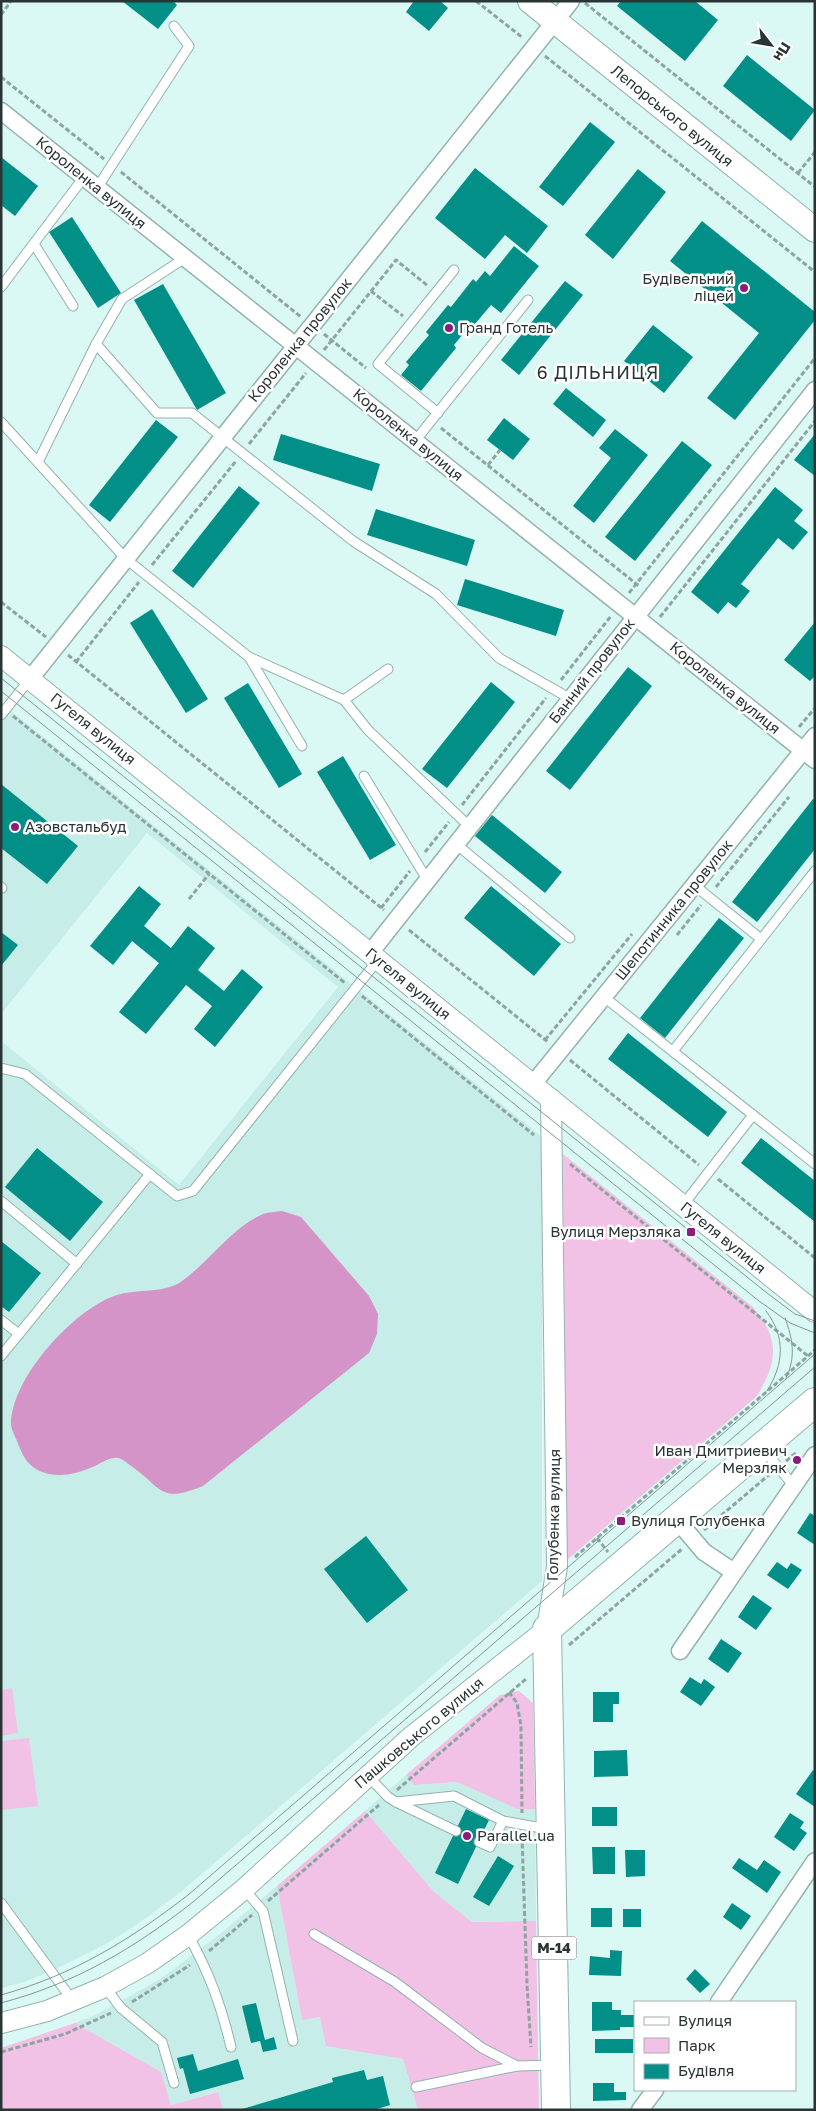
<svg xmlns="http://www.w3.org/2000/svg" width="816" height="2111" viewBox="0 0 816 2111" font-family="'Golos Text',sans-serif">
<rect width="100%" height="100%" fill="#daf8f4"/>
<g fill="#c6ede8">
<path d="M1,703L542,1137V1581L183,1890L142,1921L106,1944L62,1966L24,1982L1,1988V1041L179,1185L338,987L147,833L1,1014Z"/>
<path d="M406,1775L414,1785L457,1782L517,1809H535L536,1921L472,1922L434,1892L365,1811Z"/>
<path d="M277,1886L302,2020L320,2017L326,2046L403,2059L418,2110H223L217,2092L171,2105L161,2072L75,2023L93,2016L159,1980L220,1934Z"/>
</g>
<g fill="#f1c1e6">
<path d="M563,1154L753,1307C780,1339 778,1361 757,1396L567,1560Z"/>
<path d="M12,1688L18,1733L1,1736V1690Z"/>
<path d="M519,1691L533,1703L535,1809H517L457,1782L414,1785L406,1775L500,1695Z"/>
<path d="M29,1738L38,1806L1,1810V1741Z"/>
<path d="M365,1811L434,1892L472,1922L536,1921L539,2110H418L403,2059L326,2046L320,2017L302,2020L277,1886Z"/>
<path d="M75,2023L161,2072L171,2105L218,2092L223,2110H1V2048Z"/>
</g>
<path fill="#d594c7" d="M282,1211L301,1217L369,1296L378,1314L377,1334L369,1353L203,1486C159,1504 163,1488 131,1466C127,1463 123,1459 118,1458C111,1457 103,1462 97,1465C78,1474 52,1481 33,1467C24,1460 21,1451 17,1441C15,1436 11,1429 11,1424C12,1378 69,1316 109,1298C132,1287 164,1295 182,1281C210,1261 231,1228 263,1214C269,1212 276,1212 282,1211Z"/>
<g fill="#028f87">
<path d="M122,1H173L177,5L158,29Z"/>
<path d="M414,1H440L448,8L429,31L406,12Z"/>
<path d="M621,1H695L718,20L685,61L617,6Z"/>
<path d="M747,55L815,110L791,141L723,86Z"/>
<path d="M590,122L615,142L563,206L539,187Z"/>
<path d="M1,157L38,186L15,216L1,205Z"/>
<path d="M475,168L548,226L527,253L505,235L485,259L435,218Z"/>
<path d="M638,169L666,192L613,259L585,235Z"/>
<path d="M72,217L121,293L98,308L49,232Z"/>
<path d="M702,221L815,312V320L735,420L707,398L759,333L670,261Z"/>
<path d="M514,246L539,266L501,313L491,305L469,331L467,329L454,345L456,348L421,391L401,375L409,365L406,362L429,335L426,332L448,305L451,307L473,279L476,282L485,271L490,276Z"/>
<path d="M565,281L583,295L519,375L501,360Z"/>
<path d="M163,284L226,393L197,410L134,300Z"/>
<path d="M653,325L693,357L664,393L624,361Z"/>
<path d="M566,388L606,420L593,437L553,404Z"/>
<path d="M504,418L530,439L513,460L487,440Z"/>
<path d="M156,420L178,437L110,522L89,505Z"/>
<path d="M615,429L648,455L594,523L573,506L611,458L599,448Z"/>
<path d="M281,434L380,464L372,491L273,460Z"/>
<path d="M815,434V476L794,460Z"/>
<path d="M682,441L712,465L635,561L605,537Z"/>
<path d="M239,486L260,503L193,588L172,571Z"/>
<path d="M775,487L803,510L794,521L808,532L793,550L778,538L741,584L750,591L736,608L728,602L718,614L691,592Z"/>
<path d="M376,509L475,540L467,566L367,535Z"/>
<path d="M465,579L564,610L556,636L457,605Z"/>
<path d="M152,609L208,699L186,713L130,623Z"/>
<path d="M815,622V676L810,681L784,660Z"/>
<path d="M628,667L652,686L570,790L546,771Z"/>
<path d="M491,682L515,702L447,788L422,769Z"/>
<path d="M248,683L302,774L279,788L224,698Z"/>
<path d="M343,756L396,845L370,860L317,772Z"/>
<path d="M1,784L78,846L47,884L1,848Z"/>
<path d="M813,799L815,800V849L757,922L732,902Z"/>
<path d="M492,815L562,872L545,893L475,836Z"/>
<path d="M139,886L161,904L144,926L171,948L188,926L215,948L198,970L224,991L242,969L263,987L215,1047L194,1029L212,1006L186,985L146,1034L119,1012L159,963L132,941L113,965L90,946Z"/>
<path d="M491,886L561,944L534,976L464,918Z"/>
<path d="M719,918L744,938L665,1038L640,1018Z"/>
<path d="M1,932L18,945L1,966Z"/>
<path d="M628,1033L727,1112L708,1137L608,1059Z"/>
<path d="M761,1138L815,1181V1222L741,1163Z"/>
<path d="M37,1148L103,1202L70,1241L5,1187Z"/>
<path d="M1,1241L41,1273L9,1312L1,1306Z"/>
<path d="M810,1513L815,1516V1545L797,1533Z"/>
<path d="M366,1536L408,1590L367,1623L324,1569Z"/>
<path d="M777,1562L787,1569L791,1563L802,1570L788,1589L767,1575Z"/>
<path d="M753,1595L772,1608L756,1630L738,1617Z"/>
<path d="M721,1639L742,1653L728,1673L708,1659Z"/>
<path d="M690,1677L701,1684L704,1679L715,1687L701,1706L680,1692Z"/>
<path d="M593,1692H619V1704H613V1722H593Z"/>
<path d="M627,1750L628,1776L594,1777V1751Z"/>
<path d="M813,1770L815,1772V1807L796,1794Z"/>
<rect x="592" y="1807" width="25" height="19"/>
<path d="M466,1809L489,1820L458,1884L435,1873Z"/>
<path d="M790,1813L804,1822L800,1828L807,1833L794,1851L774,1837Z"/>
<path d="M592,1847H615V1874H593Z"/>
<path d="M625,1850H645V1876L626,1877Z"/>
<path d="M498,1856L514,1866L489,1906L473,1897Z"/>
<path d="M739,1858L757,1870L764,1860L781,1872L767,1893L732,1868Z"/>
<path d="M732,1903L751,1916L741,1930L723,1917Z"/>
<rect x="591" y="1908" width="21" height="19"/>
<rect x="623" y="1909" width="18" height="18"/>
<path d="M610,1950L622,1951L621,1976L589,1975L590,1956L610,1958Z"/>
<path d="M695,1969L710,1984L700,1993L686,1979Z"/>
<path d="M592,2002H612V2010H621V2015H635V2027H620V2030L592,2031Z"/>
<path d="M256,2003L265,2040L274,2037L277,2049L263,2052L260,2041L251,2043L242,2006Z"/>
<rect x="595" y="2039" width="38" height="14"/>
<path d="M193,2054L198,2071L238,2059L244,2079L190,2094L183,2068L180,2069L177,2058Z"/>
<path d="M364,2070L367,2080L383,2076L390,2105L374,2110H239L333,2082L332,2078Z"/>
<path d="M593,2083H614V2092H626V2100L593,2101Z"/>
</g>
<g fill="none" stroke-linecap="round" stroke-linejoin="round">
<defs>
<g id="service">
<path d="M97,188L189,46L174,26"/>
<path d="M34,244L73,306"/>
<path d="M1,287L84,177"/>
<path d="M96,344L157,413H192L353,541L436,594L499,658L571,699"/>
<path d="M438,413L378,364L454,270"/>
<path d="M1,422L126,559L249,657L344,700L368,730L470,827"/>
<path d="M415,441L528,300"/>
<path d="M38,462L96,344L122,299L185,258"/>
<path d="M249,657L302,746"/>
<path d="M344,700L388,669"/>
<path d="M1,715L30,679"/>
<path d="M364,776L428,881"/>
<path d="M456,844L570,938"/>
<path d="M694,885L761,939"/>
<path d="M1,887L2,888"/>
<path d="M604,997L815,1164"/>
<path d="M673,1051L815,871"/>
<path d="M1,1068L25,1074L177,1196L193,1191L378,960"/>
<path d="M1,1201L77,1264"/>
<path d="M683,1205L753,1115"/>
<path d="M1,1320L19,1334"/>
<path d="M1,1356L150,1174"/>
<path d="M763,1449L793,1485"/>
<path d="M368,1776L388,1797L396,1802L456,1831"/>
<path d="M396,1802L454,1796L503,1821L547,1829"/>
<path d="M479,1842L490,1847L503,1821"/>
<path d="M244,1889L263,1911L293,2041"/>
<path d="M1,1903L73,2001"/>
<path d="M314,1934L395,1982L482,2048L517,2066"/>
<path d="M188,1935C209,1972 221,2005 231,2047"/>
<path d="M105,1987L121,2008L162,2042L174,2083"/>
<path d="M416,2087L517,2066L553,2065"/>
</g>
<g id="minor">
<path d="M1,111L815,760"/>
<path d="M30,679L571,1"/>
<path d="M370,953L815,390"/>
<path d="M533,1084L815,736"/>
<path d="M677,1520L704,1552L734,1572"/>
<path d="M680,1651L815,1455"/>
<path d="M719,2002L815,1861"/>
<path d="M640,2110L655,2090"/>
</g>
<g id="tertiary">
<path d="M1,656L815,1312"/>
<path d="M1,2023L47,2011L105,1987L148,1963L188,1935L244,1889L412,1736L547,1629L557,1567L551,1099"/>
</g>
<path id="secondary" d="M530,1L815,230"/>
<path id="trunk" d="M556,2110L547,1629L815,1402"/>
</defs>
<use href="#service" stroke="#95b2ae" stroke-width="11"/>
<use href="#minor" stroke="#95b2ae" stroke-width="19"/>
<use href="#tertiary" stroke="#95b2ae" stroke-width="22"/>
<use href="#secondary" stroke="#95b2ae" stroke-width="26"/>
<use href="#trunk" stroke="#95b2ae" stroke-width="30"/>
<g stroke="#8ea4a1" stroke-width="3" stroke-dasharray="5 2.5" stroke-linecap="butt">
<path d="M476,1L523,38"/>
<path d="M585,3L815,187"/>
<path d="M1,15L11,1"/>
<path d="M545,56L815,272"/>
<path d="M1,77L104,159"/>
<path d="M121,172L301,317"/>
<path d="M798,173L815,152"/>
<path d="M371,291L403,316"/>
<path d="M324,334L366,368"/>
<path d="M324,350L396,260L428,286"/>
<path d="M441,428L639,586"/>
<path d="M249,444L306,373"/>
<path d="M488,465L500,450"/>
<path d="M152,565L236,461"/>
<path d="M629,593L815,358"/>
<path d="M1,602L46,637"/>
<path d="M660,617L815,421"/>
<path d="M68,655L384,910"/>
<path d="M76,662L139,582"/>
<path d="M561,680L611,616"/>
<path d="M13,716L345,983"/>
<path d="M799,727L815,708"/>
<path d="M462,805L546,698"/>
<path d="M425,852L449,822"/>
<path d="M716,887L789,797"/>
<path d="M189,899L209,874"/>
<path d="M381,908L410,871"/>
<path d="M409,930L548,1042"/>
<path d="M677,935L701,905"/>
<path d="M362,996L534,1135"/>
<path d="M545,1040L632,934"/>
<path d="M570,1060L699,1165"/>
<path d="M570,1164L808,1356"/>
<path d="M718,1179L815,1258"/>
<path d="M786,1461L797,1452"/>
<path d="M704,1530L770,1474"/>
<path d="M597,1538L608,1552"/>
<path d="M575,1557L815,1350"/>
<path d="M569,1645L682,1549"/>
<path d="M509,1692L517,1703L521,1726L522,1813"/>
<path d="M397,1790L527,1678"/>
<path d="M522,1836L527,1985L531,2047"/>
<path d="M268,1901L379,1805"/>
<path d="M209,1951L252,1915"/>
<path d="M132,2002L190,1965"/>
<path d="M1,2052L65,2034L111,2013"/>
</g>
<use href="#service" stroke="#fff" stroke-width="9"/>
<use href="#minor" stroke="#fff" stroke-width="16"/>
<use href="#tertiary" stroke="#fff" stroke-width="20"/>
<use href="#secondary" stroke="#fff" stroke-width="24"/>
<use href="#trunk" stroke="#fff" stroke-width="28"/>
<g stroke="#839895" stroke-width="1">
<path d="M1,678L767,1293L795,1314L815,1321"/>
<path d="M1,691L759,1301L790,1323L815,1333"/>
<path d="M766,1311C786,1337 784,1364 767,1391"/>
<path d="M785,1318C793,1339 796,1358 786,1378"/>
<path d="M1,1995C73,1975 130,1940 188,1895L815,1354"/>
<path d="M1,2003C76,1983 133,1949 193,1902L815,1367"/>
</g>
</g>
<g fill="#8c1b7d" stroke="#fff" stroke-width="2">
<circle cx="744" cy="288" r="5"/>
<circle cx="449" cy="328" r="5"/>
<circle cx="15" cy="827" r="5"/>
<rect x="686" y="1227" width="10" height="10" rx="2.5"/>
<circle cx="797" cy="1460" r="5"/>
<rect x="616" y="1516" width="10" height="10" rx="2.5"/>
<circle cx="467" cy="1836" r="5"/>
</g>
<g text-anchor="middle" stroke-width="5" stroke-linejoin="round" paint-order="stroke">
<rect fill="#fff" stroke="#697271" stroke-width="1" x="531.5" y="1936.5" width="45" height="23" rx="4"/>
<g font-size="14" font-weight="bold" fill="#293534">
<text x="554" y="1953">М-14</text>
</g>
<g font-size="15" fill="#293534" stroke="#fff">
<text transform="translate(672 116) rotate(39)" y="5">Лепорського вулиця</text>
<text transform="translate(91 183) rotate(39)" y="5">Короленка вулиця</text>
<text transform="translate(300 340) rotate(-51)" y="5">Короленка провулок</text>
<text transform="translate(408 435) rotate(39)" y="5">Короленка вулиця</text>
<text transform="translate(592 671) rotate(-52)" y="5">Банний провулок</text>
<text transform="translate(725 688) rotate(39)" y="5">Короленка вулиця</text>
<text transform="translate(93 729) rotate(39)" y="5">Гугеля вулиця</text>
<text transform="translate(674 910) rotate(-51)" y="5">Шепотинника провулок</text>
<text transform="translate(408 984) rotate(39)" y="5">Гугеля вулиця</text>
<text transform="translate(723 1238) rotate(39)" y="5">Гугеля вулиця</text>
<text transform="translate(554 1515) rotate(-89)" y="5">Голубенка вулиця</text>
<text transform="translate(419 1733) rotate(-40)" y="5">Пашковського вулиця</text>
</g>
<g font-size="15" fill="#293534" stroke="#fff" text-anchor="start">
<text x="734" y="284" text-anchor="end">Будівельний<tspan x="734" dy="17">ліцей</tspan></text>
<text x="459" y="333">Гранд Готель</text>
<text x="25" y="832">Азовстальбуд</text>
<text x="681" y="1237" text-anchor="end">Вулиця Мерзляка</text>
<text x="787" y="1456" text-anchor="end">Иван Дмитриевич<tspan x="787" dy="17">Мерзляк</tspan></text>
<text x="631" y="1526">Вулиця Голубенка</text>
<text x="477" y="1841">Parallel.ua</text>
</g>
<g font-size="18" letter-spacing="1" fill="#293534" stroke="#fff">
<text x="598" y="379">6 ДІЛЬНИЦЯ</text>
</g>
</g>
<rect width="816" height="2111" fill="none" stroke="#293534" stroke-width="5"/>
<rect x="634" y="2001" width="162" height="90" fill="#ffffff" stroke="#a9aeae"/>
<rect x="644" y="2017" width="25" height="8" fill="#ffffff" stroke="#a9aeae"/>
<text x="678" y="2026" font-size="15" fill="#293534">Вулиця</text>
<rect x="644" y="2038" width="25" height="15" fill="#f1c1e6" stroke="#a9aeae"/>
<text x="678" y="2051" font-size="15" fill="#293534">Парк</text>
<rect x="644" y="2064" width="25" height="15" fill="#028f87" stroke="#a9aeae"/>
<text x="678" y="2076" font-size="15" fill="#293534">Будівля</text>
<g transform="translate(771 45) rotate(121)" stroke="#ffffff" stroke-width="4" paint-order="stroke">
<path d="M0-4L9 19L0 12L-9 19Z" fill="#293534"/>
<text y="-8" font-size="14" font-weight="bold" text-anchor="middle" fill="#293534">Пн</text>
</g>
</svg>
